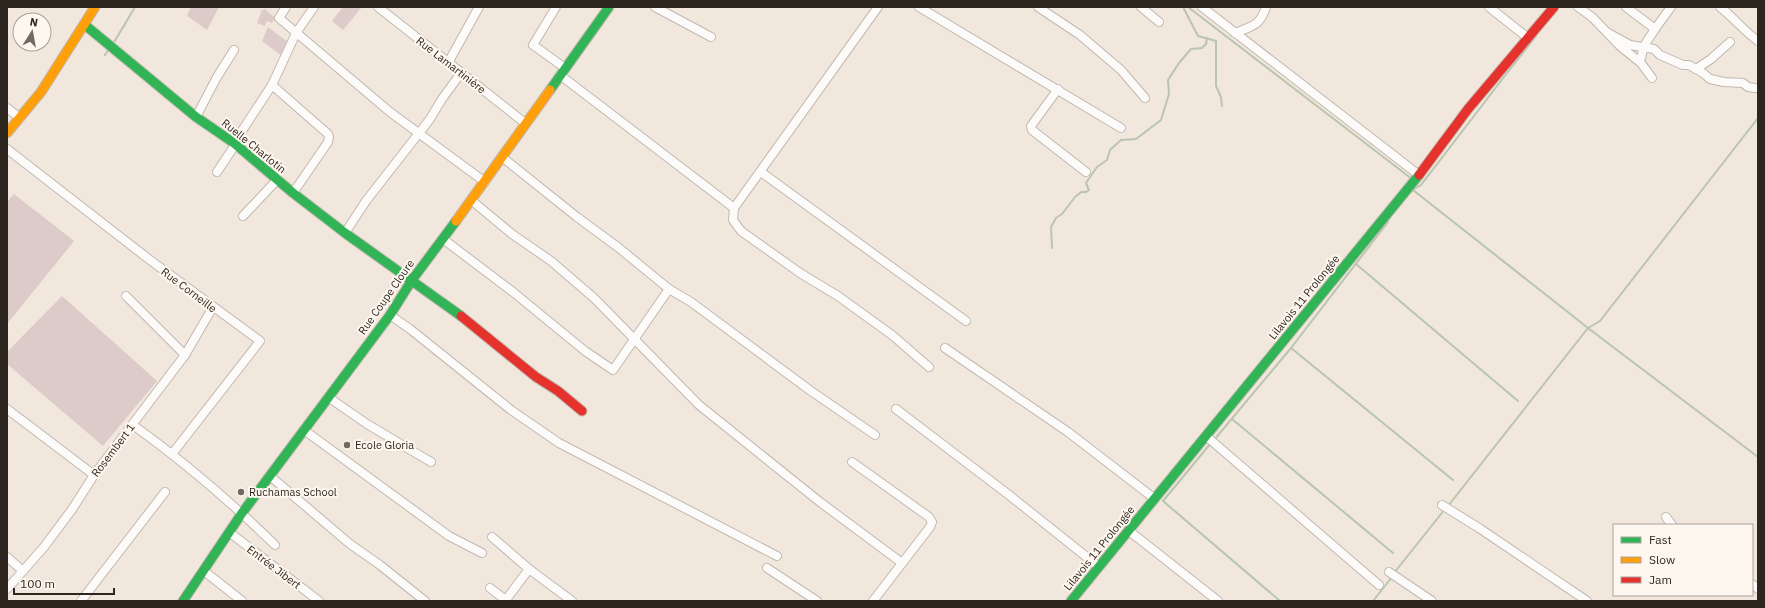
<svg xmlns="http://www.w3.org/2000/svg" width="1765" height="608" viewBox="0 0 1765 608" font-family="'IBM Plex Sans',sans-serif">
<rect width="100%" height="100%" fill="#f1e7dc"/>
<g fill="#ddcbc9">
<path d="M191,7H219L207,30L187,16Z"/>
<path d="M343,7H362L343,30L332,21Z"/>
<path d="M265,9L275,18L272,23L267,21L265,26L257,23L262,10Z"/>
<path d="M268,27L288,42L282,56L262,41Z"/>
<path d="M14,194L74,241L7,324V202Z"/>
<path d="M62,296L157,381L103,446L7,364V352Z"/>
</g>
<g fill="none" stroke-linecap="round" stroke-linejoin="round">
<g stroke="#bac5af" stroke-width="2">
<path d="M1183,7L1198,36L1216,41V86L1221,97L1222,106"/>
<path d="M1188,7L1412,179"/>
<path d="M113,44L135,7"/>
<path d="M105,55L109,49"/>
<path d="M1414,189L1421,185L1507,73L1536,36"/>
<path d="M1413,190L1588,328L1758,457"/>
<path d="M1052,248L1051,227L1056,218L1062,214L1075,197L1081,192H1086L1089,190L1086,183L1097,167L1107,160L1110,150L1121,140L1136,139L1161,120L1169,94L1168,80L1179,63L1191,49L1202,48L1206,44L1207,38"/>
<path d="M1356,264L1518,401"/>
<path d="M1291,348L1453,480"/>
<path d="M1232,419L1393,553"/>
<path d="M1214,440L1291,348L1388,222"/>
<path d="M1211,443L1163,501L1280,601"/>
<path d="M1448,506L1588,328L1600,321L1758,118"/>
<path d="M1394,573L1445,509"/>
<path d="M1373,601L1392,577"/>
</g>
<defs>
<g id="street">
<path d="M286,7L279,18L390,112L485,182"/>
<path d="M378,7L525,123"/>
<path d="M556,7L533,45L565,68"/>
<path d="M655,7L711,37"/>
<path d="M878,7L734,208L733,220L741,231L800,273L838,296L892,335L929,367"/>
<path d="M919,7L1121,128"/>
<path d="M1038,7L1080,35L1121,70L1145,98"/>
<path d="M1141,7L1159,22"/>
<path d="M1202,7L1419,175"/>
<path d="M1489,7L1528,38"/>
<path d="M1578,7L1592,17L1620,46L1641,63L1652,78"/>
<path d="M1626,7L1655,29L1644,46L1641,58L1639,61"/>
<path d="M1720,7C1734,18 1744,31 1758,41"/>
<path d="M1655,29L1671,7"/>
<path d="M1235,33C1252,26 1260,26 1266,7"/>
<path d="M1608,33L1630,45L1654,49L1660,55L1683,65H1689L1703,73L1710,79L1724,82L1743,83L1748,87L1755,88"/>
<path d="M448,63L479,7"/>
<path d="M1696,69L1711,59L1730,42"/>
<path d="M560,75L734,208"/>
<path d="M272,85L328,134L329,137L328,142L293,193"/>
<path d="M1058,89L1031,126L1032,130L1086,172"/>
<path d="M7,108L20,118"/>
<path d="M196,117L217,77L234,50"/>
<path d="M234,143L272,85L296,33L314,7"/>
<path d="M7,149L150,260L260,341L172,454"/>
<path d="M502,157L577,217L619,248L669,289L691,302L811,391L875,435"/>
<path d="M217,172L235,145"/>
<path d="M761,172L966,321"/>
<path d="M471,200L512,234L551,261L594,298L699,405L820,502L902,563"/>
<path d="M243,216L277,180"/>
<path d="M345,233L366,201L430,119L442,99L461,73"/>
<path d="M443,239L513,292L585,351L613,370L669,289"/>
<path d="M126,296L185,355"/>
<path d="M390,315L410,329L511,410L559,443L777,556"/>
<path d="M945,348L1068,432L1155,499"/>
<path d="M328,397L367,424L431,462"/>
<path d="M7,409L94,475"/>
<path d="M896,409L1009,495L1098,566"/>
<path d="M133,425C183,461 231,502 275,545"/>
<path d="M304,430L449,536L482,553"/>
<path d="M1206,436L1379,585"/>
<path d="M852,462L929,517L932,522L930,527L873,601"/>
<path d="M270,476L350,544L380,565L425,601"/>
<path d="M1442,505L1479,528L1587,601"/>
<path d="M1666,517L1672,525"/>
<path d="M1128,530L1218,601"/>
<path d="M229,532L319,601"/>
<path d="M492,537L529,569"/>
<path d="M7,557L23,571"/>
<path d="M767,568L817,601"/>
<path d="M204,571L242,601"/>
<path d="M1389,572L1432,601"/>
<path d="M1752,584L1758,589"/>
<path d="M490,588L507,601"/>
<path d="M7,589L44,547L73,508L94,475L185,355L213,307"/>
<path d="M81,601L165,492"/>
<path d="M505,601L529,569L572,601"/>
</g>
<g id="fast">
<path d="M85,25L196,117L234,143L293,193L345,233L461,316"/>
<path d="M550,90L609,7"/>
<path d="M183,601L242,513L390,315L412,280L456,221"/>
<path d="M1071,601L1419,175"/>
</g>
<g id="slow">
<path d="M7,133L41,92L95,7"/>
<path d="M456,221L550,90"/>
</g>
<g id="jam">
<path d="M1419,175L1468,109L1554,7"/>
<path d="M461,316L536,377L558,391L582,411"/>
</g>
</defs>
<use href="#street" stroke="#c0b8b0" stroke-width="10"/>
<use href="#fast" stroke="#c0b8b0" stroke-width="11"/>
<use href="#slow" stroke="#c0b8b0" stroke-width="11"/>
<use href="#jam" stroke="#c0b8b0" stroke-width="11"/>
<use href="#street" stroke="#fdfbfa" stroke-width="8"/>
<use href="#fast" stroke="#30b455" stroke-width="9"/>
<use href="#slow" stroke="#ff9f0a" stroke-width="9"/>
<use href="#jam" stroke="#e5322d" stroke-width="9"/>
</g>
<g fill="#726a60" stroke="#fef7ef" stroke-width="1.5">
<circle cx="347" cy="445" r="4"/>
<circle cx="241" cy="492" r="4"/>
</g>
<g text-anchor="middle" stroke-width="4" stroke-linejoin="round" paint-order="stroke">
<g font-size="11" fill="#2d261e" stroke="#fef7ef">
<text transform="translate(451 65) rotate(38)" y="4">Rue Lamartinière</text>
<text transform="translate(254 146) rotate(39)" y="4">Ruelle Charlotin</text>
<text transform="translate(189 290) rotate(37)" y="4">Rue Corneille</text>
<text transform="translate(386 297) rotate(-55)" y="4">Rue Coupe Cloure</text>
<text transform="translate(1304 297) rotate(-51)" y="4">Lilavois 11 Prolongée</text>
<text transform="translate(113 450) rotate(-53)" y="4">Rosembert 1</text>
<text transform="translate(1099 548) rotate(-51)" y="4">Lilavois 11 Prolongée</text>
<text transform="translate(274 567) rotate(37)" y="4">Entrée Jibert</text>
</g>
<g font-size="11" fill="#2d261e" stroke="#fef7ef" text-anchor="start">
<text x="355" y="449">Ecole Gloria</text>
<text x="249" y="496">Ruchamas School</text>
</g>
</g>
<rect width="1765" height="608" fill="none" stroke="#2d261e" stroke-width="16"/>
<rect x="1613" y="524" width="140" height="72" fill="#fef7ef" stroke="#aaa39b"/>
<rect x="1621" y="537" width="20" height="6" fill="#30b455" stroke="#aaa39b"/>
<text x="1649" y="544" font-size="12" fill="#2d261e">Fast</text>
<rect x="1621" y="557" width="20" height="6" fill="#ff9f0a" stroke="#aaa39b"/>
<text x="1649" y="564" font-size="12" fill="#2d261e">Slow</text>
<rect x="1621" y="577" width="20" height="6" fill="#e5322d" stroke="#aaa39b"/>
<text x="1649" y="584" font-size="12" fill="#2d261e">Jam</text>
<g transform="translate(32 32) rotate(11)"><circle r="19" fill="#fef7ef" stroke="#aaa39b"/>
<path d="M0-3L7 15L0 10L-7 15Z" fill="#726a60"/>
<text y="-6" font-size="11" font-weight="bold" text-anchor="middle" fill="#2d261e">N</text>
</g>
<path d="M14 588v6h100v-6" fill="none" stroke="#2d261e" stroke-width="2"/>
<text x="20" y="588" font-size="12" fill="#2d261e" stroke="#fef7ef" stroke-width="3" paint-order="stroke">100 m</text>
</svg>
